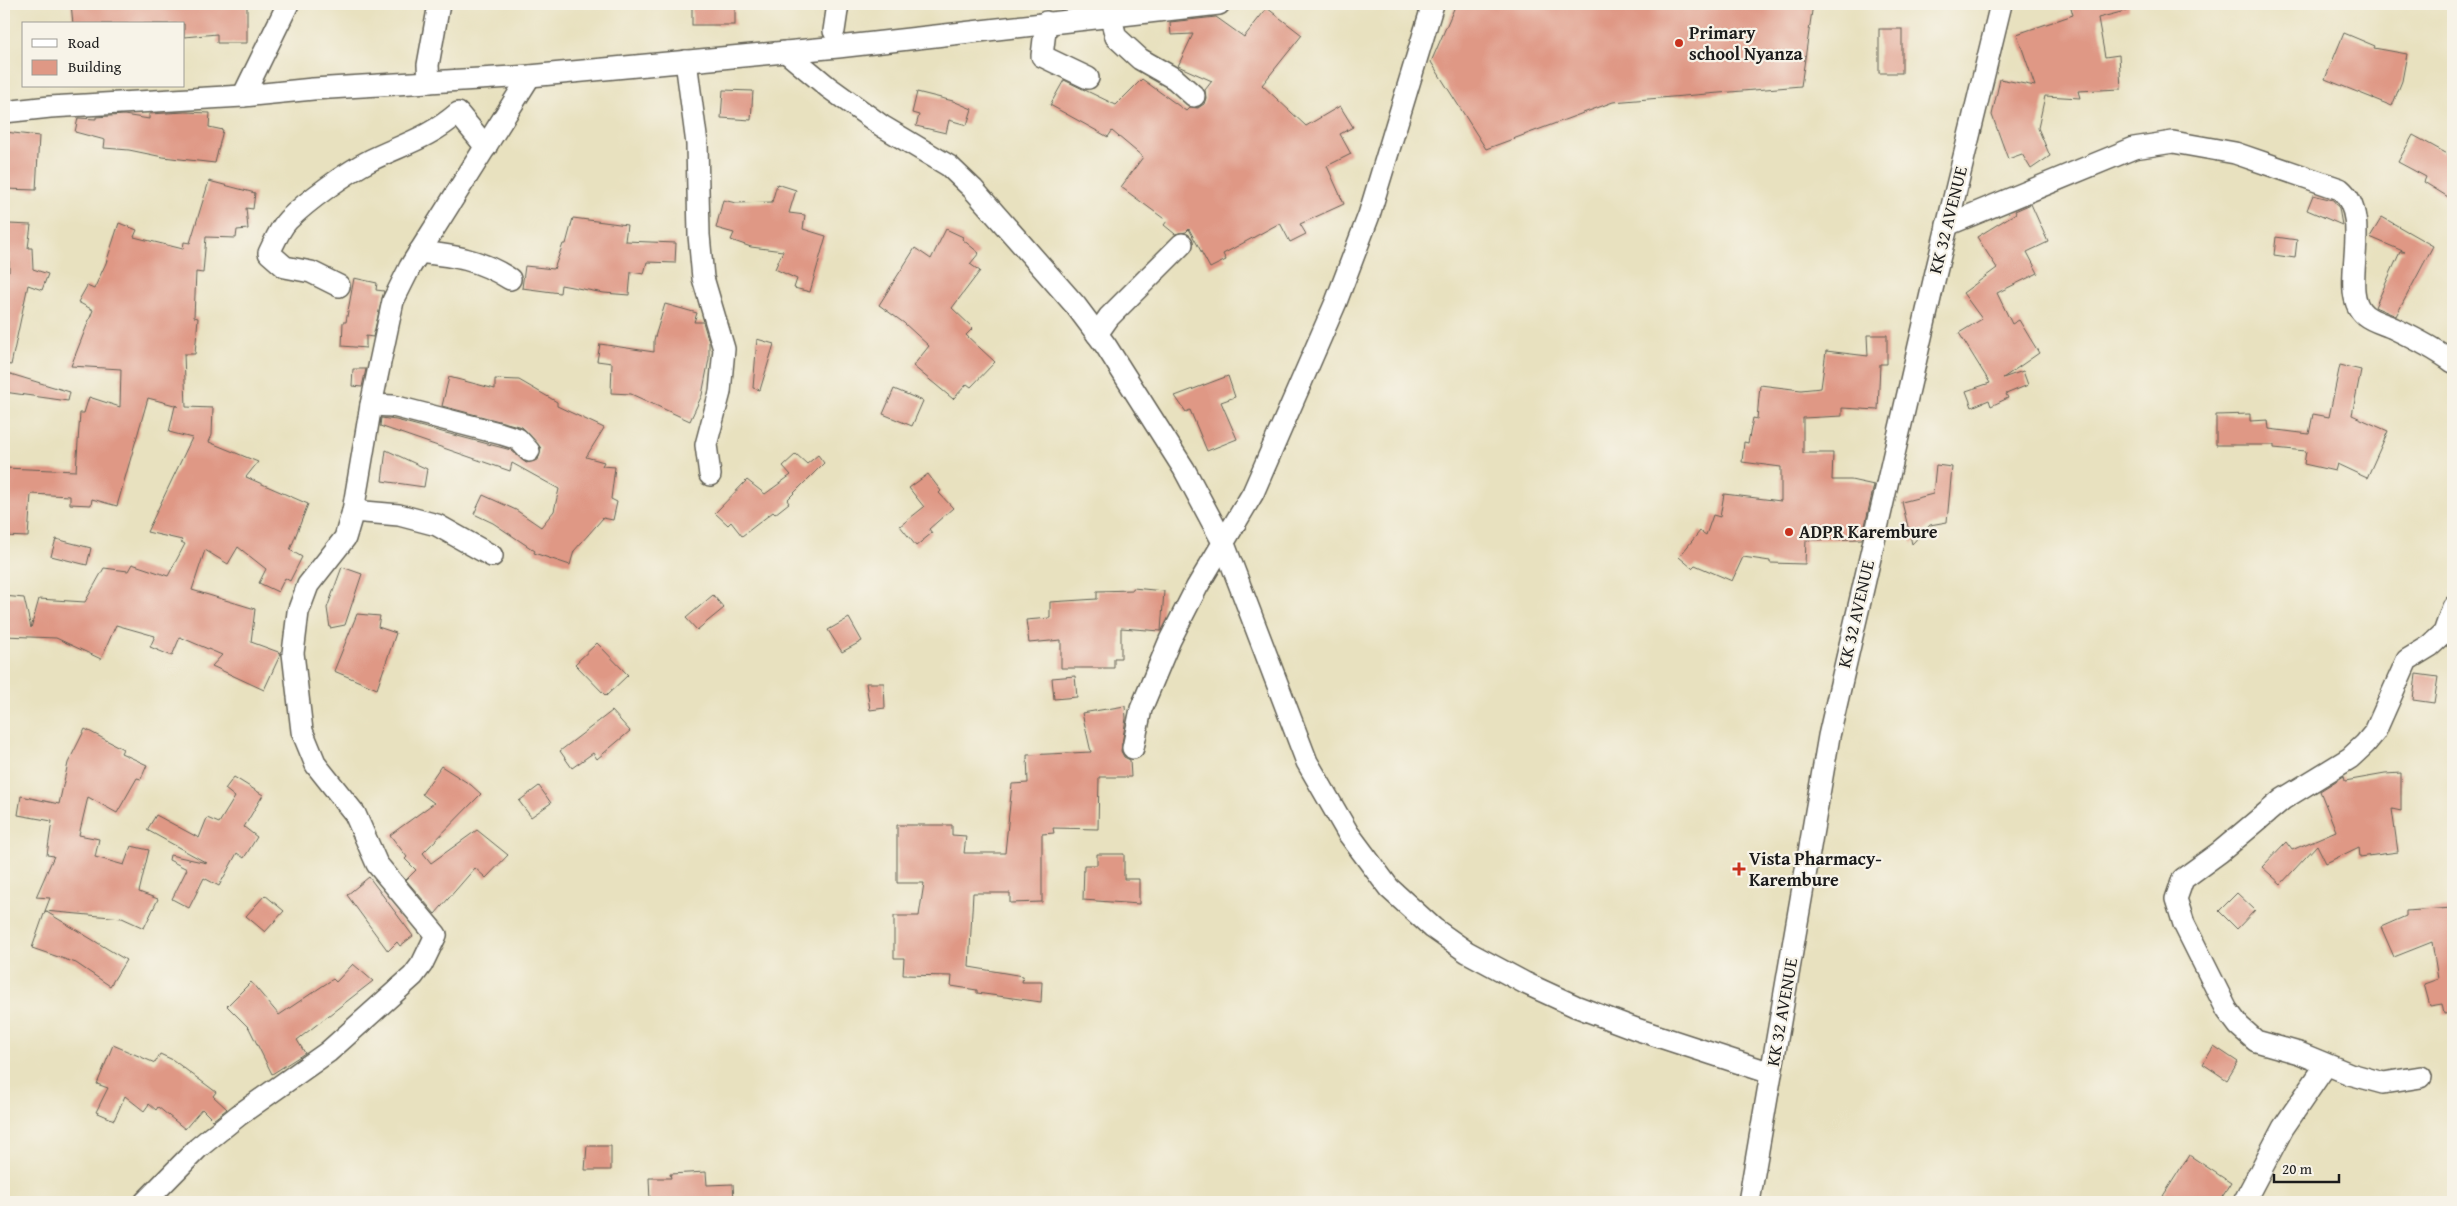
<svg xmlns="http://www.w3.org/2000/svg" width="2457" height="1206" viewBox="0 0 2457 1206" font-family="'Gentium Book Plus',serif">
<rect width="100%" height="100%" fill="#f7f3e8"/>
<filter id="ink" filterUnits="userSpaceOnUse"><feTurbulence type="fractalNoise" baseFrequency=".02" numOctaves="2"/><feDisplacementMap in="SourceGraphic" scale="10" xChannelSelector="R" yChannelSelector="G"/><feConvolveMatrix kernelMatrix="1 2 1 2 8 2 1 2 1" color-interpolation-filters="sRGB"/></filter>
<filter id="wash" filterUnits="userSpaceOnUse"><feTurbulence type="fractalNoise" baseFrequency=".0096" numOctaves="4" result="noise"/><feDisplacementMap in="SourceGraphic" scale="20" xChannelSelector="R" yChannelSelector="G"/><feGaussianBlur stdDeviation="1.12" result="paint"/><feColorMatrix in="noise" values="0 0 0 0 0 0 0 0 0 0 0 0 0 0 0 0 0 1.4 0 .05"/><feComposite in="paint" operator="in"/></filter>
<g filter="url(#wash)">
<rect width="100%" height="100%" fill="#e8e1bf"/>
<g id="blocks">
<g fill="#df9885">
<path d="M71,4H247V43H217V34L184,37V24H73Z"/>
<rect x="692" y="4" width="43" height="21"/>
<path d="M1456,4H1813L1801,86L1613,102L1486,149L1431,62Z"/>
<path d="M2070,4H2129V10L2098,18L2105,57L2119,55L2121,89L2078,91L2080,98L2045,96L2038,128L2050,156L2031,169L2022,154L2008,159L1992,115L2000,79L2035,86L2017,34L2073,15Z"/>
<path d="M1267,8L1302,35L1262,85L1306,126L1340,106L1353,127L1340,134L1351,154L1327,166L1344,204L1300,224L1306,234L1290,242L1280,223L1223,254L1226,260L1210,268L1189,229L1186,232L1175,234L1164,225L1167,221L1121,187L1143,157L1112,131L1108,137L1050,105L1064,80L1116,105L1142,79L1186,111L1190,107L1198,108L1204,104L1206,98L1205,90L1212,81L1178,66L1193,34L1171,35L1170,22L1216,17L1244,37Z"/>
<rect x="1879" y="29" width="23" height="44"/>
<path d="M2344,33L2375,46L2374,48L2407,54L2402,81L2392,106L2325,79Z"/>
<path d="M723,90L753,91L751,120L721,118Z"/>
<path d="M917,92L953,101L972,109L967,125L949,120L946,133L916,126L919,115L912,113Z"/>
<path d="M186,112L210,113L209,127L223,130L215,163L163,157L129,150L104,148L105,140L75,132L78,118L96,119V117L124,115L149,119V114Z"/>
<path d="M5,132L39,136L36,190L4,189Z"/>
<path d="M2413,135L2453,157V200L2424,182L2426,177L2398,162Z"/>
<path d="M209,181L255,193L253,209L246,208L248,229L237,230L236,238L206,237L203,273L196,272L194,317L198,318L195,354H184L186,407L213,408L212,435L209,442L258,462L246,477L308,504L290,550L302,557L290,581L285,578L278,592L259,583L266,569L238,547L228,564L205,550L192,590L255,609L251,642L281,653L264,690L212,666L222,655L180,637L172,656L150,647L155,636L116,625L101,659L56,638L4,636V596L24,598L31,628L39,599L85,602L104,568L128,571L132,564L168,576L185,544L181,542L182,540L147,532L192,438L169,432L175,406H178L148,398L117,506L92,499L91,505L70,504V496L31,494L28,537L4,536V468L76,471L80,413H84L89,397L120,407L121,369L71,366L93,310L78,302L87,286L94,289L106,263L119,223L137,230L134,237L183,249L184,242L190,243Z"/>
<path d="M777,184L796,190L789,213L805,215L803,229L826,236L810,292L794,288L797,279L775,269L783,251L751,247L731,240L734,233L716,228L723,200L736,203L772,202Z"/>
<path d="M2313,195L2333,200L2339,208L2342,225L2307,210Z"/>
<path d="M2031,204L2048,242L2027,252L2038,273L1997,293L2012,324L2019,320L2039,353L2003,378L2023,371L2028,385L2006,394L2008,398L1991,406L1989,400L1972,407L1966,391L1990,383L1959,333L1982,319L1963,293L1997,268L1977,237L2016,213L2015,211Z"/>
<path d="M2382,217L2433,246L2396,316L2375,307L2400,252H2405L2370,237Z"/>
<path d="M573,218L627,225L625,241L676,243L675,263L647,262L644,274L631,272L629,295L604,293L561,285L560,293L522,288L525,266L554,269L563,244H566Z"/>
<path d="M9,224L31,225L28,248H32L33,269L48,274L42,290L28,285L11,365L4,364V271L9,272Z"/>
<path d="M946,229L963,237L962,239L979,253L970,264L980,271L952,308L973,328L966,335L995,362L971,387L967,384L953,399L913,366L929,346L904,323L879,305L915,248L931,259Z"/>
<path d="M2276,237L2297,240L2295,258L2274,255Z"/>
<path d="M354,278L377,283L376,290L384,291L373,337L366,336V348L342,346L343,322H346Z"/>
<path d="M665,304L697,313L694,322H703L709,342V359L702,395L690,421L631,394L611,393L612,363L597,361L600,344L654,352V340Z"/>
<path d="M1867,335H1887V364H1880L1878,410L1842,408V416L1803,418V453H1833L1832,480H1851L1874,485L1862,539L1806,540L1805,564L1770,563V561L1743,557L1732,581L1695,565L1692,568L1679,557L1700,531L1706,535L1713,515L1720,517L1724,494L1781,501V467L1742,462L1744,442L1748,443L1753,418L1757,419L1760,385L1801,390L1821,388L1826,351L1868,356Z"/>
<path d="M757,339L774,344L760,390L753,388Z"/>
<path d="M2340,365L2361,370L2352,415L2388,431L2367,478L2337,464L2335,471L2304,464L2306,451L2274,448V445H2216V415L2250,414V421L2268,420L2269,429L2309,434L2313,414L2329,417Z"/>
<path d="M353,369H366L362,387L352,386Z"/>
<path d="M4,372L70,392L68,401L4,392Z"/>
<path d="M1228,376L1235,397L1221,402L1237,439L1207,451L1190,410L1186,412L1175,396Z"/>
<path d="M449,377L495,389V379L519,380L557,402V406L604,428L586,457L604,462L602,466L615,467L611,499L617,502L613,520L603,518L574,551L570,565L534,553L535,551L493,523L474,514L483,495L516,510L541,527L554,511L559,489L512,463L510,471L380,426L381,418L396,420L511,450L526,463L538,460L541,448L522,427L442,406Z"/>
<path d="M894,389L923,401L912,426L883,414Z"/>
<path d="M386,450L427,469L424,487L382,481Z"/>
<path d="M796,454L807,464L818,455L824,463L787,500L789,503L775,514L773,512L742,536L731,522L728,525L715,513L747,480L765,494L791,475L783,466Z"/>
<path d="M1936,465L1952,467L1947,522L1930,525L1912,544L1902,502L1933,494Z"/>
<path d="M928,474L941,491L939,493L953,508L929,529L932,533L916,546L900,526L924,507L909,488Z"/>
<path d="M56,539L91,548L87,565L51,556Z"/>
<path d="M342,567L362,574L345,625L330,628L327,608Z"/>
<path d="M1133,588L1164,591L1161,631L1121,628V658H1114V668H1061V640L1029,643L1026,620L1050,618V602L1097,599V591L1133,590Z"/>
<path d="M713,595L724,608L697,630L686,618Z"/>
<path d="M357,614L380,616L378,627L396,633L377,689L334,671Z"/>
<path d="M849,618L862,641L842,652L828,630Z"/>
<path d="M597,643L628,675L606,696L575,664Z"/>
<path d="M2416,674L2438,677L2434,703L2413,700Z"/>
<path d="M1075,676L1077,697L1054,699L1052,678Z"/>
<path d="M866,683H884L885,708L870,710Z"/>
<path d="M1125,706L1126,718L1121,751L1124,757L1130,760L1131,777H1099L1098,829L1053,828L1054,833L1042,834V902L1010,903V893H973L969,967L1023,976L1022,982H1042L1041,1002L977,993V990L951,986L952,976L903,975L904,958H894V916H919L924,883H897V825H952V835L966,836L964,853H1005L1012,784L1028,783L1027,755L1091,752L1082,713Z"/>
<path d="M612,711L630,731L597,759L593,753L572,768L560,751Z"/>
<path d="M85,729L123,749L121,753L147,765L141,779L137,778L117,813L88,797L79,835L99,839L95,857L124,865L131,846L149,850L139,892L158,899L144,928L122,918L45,911L50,898L36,897L54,856L47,855L52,821L18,815L21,796L59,804L68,763Z"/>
<path d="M441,766L471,785L481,794L423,853L431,863L477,830L508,855L486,878L475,868L435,914L406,880L416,870L405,859L407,857L390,835L434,803L422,794Z"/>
<path d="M2401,773V811L2392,809L2398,852L2360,857L2359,847L2326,863L2317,845L2281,884L2262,867L2286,842L2292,850L2336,831L2320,791L2344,776L2345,781L2385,774Z"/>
<path d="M234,777L263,795L244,827L257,837L244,858L237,853L219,886L204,878L189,908L172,899L187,869L169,860L170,855L207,863L147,830L156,815L199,838L207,818L219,823L235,797L225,789Z"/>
<path d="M539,786L551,803L531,817L519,801Z"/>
<path d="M1097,854H1124V879H1139V904L1083,900L1084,865H1097Z"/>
<path d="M369,877L413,936L400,946L397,942L388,951L347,895Z"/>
<path d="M2237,893L2255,910L2237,929L2219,911Z"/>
<path d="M265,895L284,911L265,932L246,916Z"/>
<path d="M2453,908V1013L2444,1014L2442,1004L2430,1006L2424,984L2438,979L2432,942L2394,957L2381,927L2406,916V911Z"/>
<path d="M45,911L126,960L110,986L76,963L32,948Z"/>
<path d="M353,964L373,981L297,1040L305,1053L272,1074L249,1028L227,1006L251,982L279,1015L333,979L336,982Z"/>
<path d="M113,1045L155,1063L160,1054L173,1060L216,1092L213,1096L227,1109L213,1120L202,1109L185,1129L158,1107L156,1110L149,1104L144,1111L125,1096L114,1120L96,1112L108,1088L97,1084Z"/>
<path d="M2214,1046L2238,1062L2227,1080L2203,1064Z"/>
<path d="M587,1146H611V1170H585Z"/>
<path d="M2189,1155L2231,1183L2219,1202H2173L2163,1196Z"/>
<path d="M706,1172L707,1185L733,1184L734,1202H650L649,1178H671L670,1174Z"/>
</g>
</g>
</g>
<g filter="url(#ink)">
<use href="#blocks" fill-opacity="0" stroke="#636155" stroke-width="1"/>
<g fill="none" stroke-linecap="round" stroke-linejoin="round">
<defs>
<g id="street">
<path d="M1110,15L1116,37L1140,59L1175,79L1194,96"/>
<path d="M1046,22L1042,56L1088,78"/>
<path d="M834,31L838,4"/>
<path d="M786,52L828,87L882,126L949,166L973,189L1076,306L1106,346L1184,469L1224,544L1307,762L1348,833L1389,888L1433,928L1467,952L1525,983L1575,1006L1636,1029L1771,1073"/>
<path d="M686,61L697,144L699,235L703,278L724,349L720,392L706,445L710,475"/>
<path d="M429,82L428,65L439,4"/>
<path d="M243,96L288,4"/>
<path d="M4,112L50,107L243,96L313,89L530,76L838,47L1219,4"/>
<path d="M1947,225L2134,148L2173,142L2235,153L2340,189C2376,219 2336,292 2365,315C2372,321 2384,324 2393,328C2414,338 2434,348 2453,362"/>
<path d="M419,252C455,256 479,259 510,279"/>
<path d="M339,286L311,272L285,267L269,253C274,243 280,228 288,220C307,201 347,172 371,160C404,144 429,138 458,113L486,147"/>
<path d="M1097,334L1109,317L1182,244"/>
<path d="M371,405L393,406L502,434L518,439L529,451"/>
<path d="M353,511L399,515L437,525L492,556"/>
<path d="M1133,748L1141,709L1170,640L1197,587L1253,493L1336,302L1369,215L1433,4"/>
<path d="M2421,1077L2383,1083L2350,1074L2299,1053L2256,1041L2239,1026L2227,1010L2184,924L2176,899L2183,879L2220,852L2283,799L2350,758L2365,744L2375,732L2407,660L2430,646L2444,633L2453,607"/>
<path d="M145,1202L198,1148L239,1115L328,1052L413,976L422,964L436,935L377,864L355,814L316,765L302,731L293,653L298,612L308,585L345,538L353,511L371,405L393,301L410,267L530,76"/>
<path d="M1749,1202L1829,736L1936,272L2001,4"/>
<path d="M2244,1202L2283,1128L2326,1065"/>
</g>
</defs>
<use href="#street" stroke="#636155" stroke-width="24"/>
<use href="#street" stroke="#fff" stroke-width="21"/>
</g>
</g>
<g fill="#c8321e" stroke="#f7f3e8" stroke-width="2">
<circle cx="1679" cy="43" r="5"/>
<circle cx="1789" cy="532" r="5"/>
<path d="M1736.5 861.5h5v5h5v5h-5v5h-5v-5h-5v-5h5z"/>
</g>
<g text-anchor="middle" stroke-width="4.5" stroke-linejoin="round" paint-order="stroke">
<g font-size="18" font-weight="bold" fill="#1c1c1c" stroke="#f7f3e8" text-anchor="start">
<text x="1689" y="39">Primary<tspan x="1689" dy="21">school Nyanza</tspan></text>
<text x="1799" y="538">ADPR Karembure</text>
<text x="1749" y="865">Vista Pharmacy-<tspan x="1749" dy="21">Karembure</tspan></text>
</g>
<g font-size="18" fill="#1c1c1c" stroke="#f7f3e8">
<text transform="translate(1948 220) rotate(-76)" y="6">KK 32 AVENUE</text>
<text transform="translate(1856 614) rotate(-77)" y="6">KK 32 AVENUE</text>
<text transform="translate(1782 1012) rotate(-80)" y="6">KK 32 AVENUE</text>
</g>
</g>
<rect width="2457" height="1206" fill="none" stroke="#f7f3e8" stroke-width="20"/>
<rect x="22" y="22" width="162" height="65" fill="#f7f3e8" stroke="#9f9d96"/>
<rect x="32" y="39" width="25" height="8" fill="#ffffff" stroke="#9f9d96"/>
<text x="68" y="48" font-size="15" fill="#1c1c1c">Road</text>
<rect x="32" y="60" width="25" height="15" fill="#df9885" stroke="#9f9d96"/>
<text x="68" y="72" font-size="15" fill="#1c1c1c">Building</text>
<path d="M2274 1174v8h65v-8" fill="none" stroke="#1c1c1c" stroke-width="2.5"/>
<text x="2282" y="1174" font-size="15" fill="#1c1c1c" stroke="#f7f3e8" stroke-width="4" paint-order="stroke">20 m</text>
</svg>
